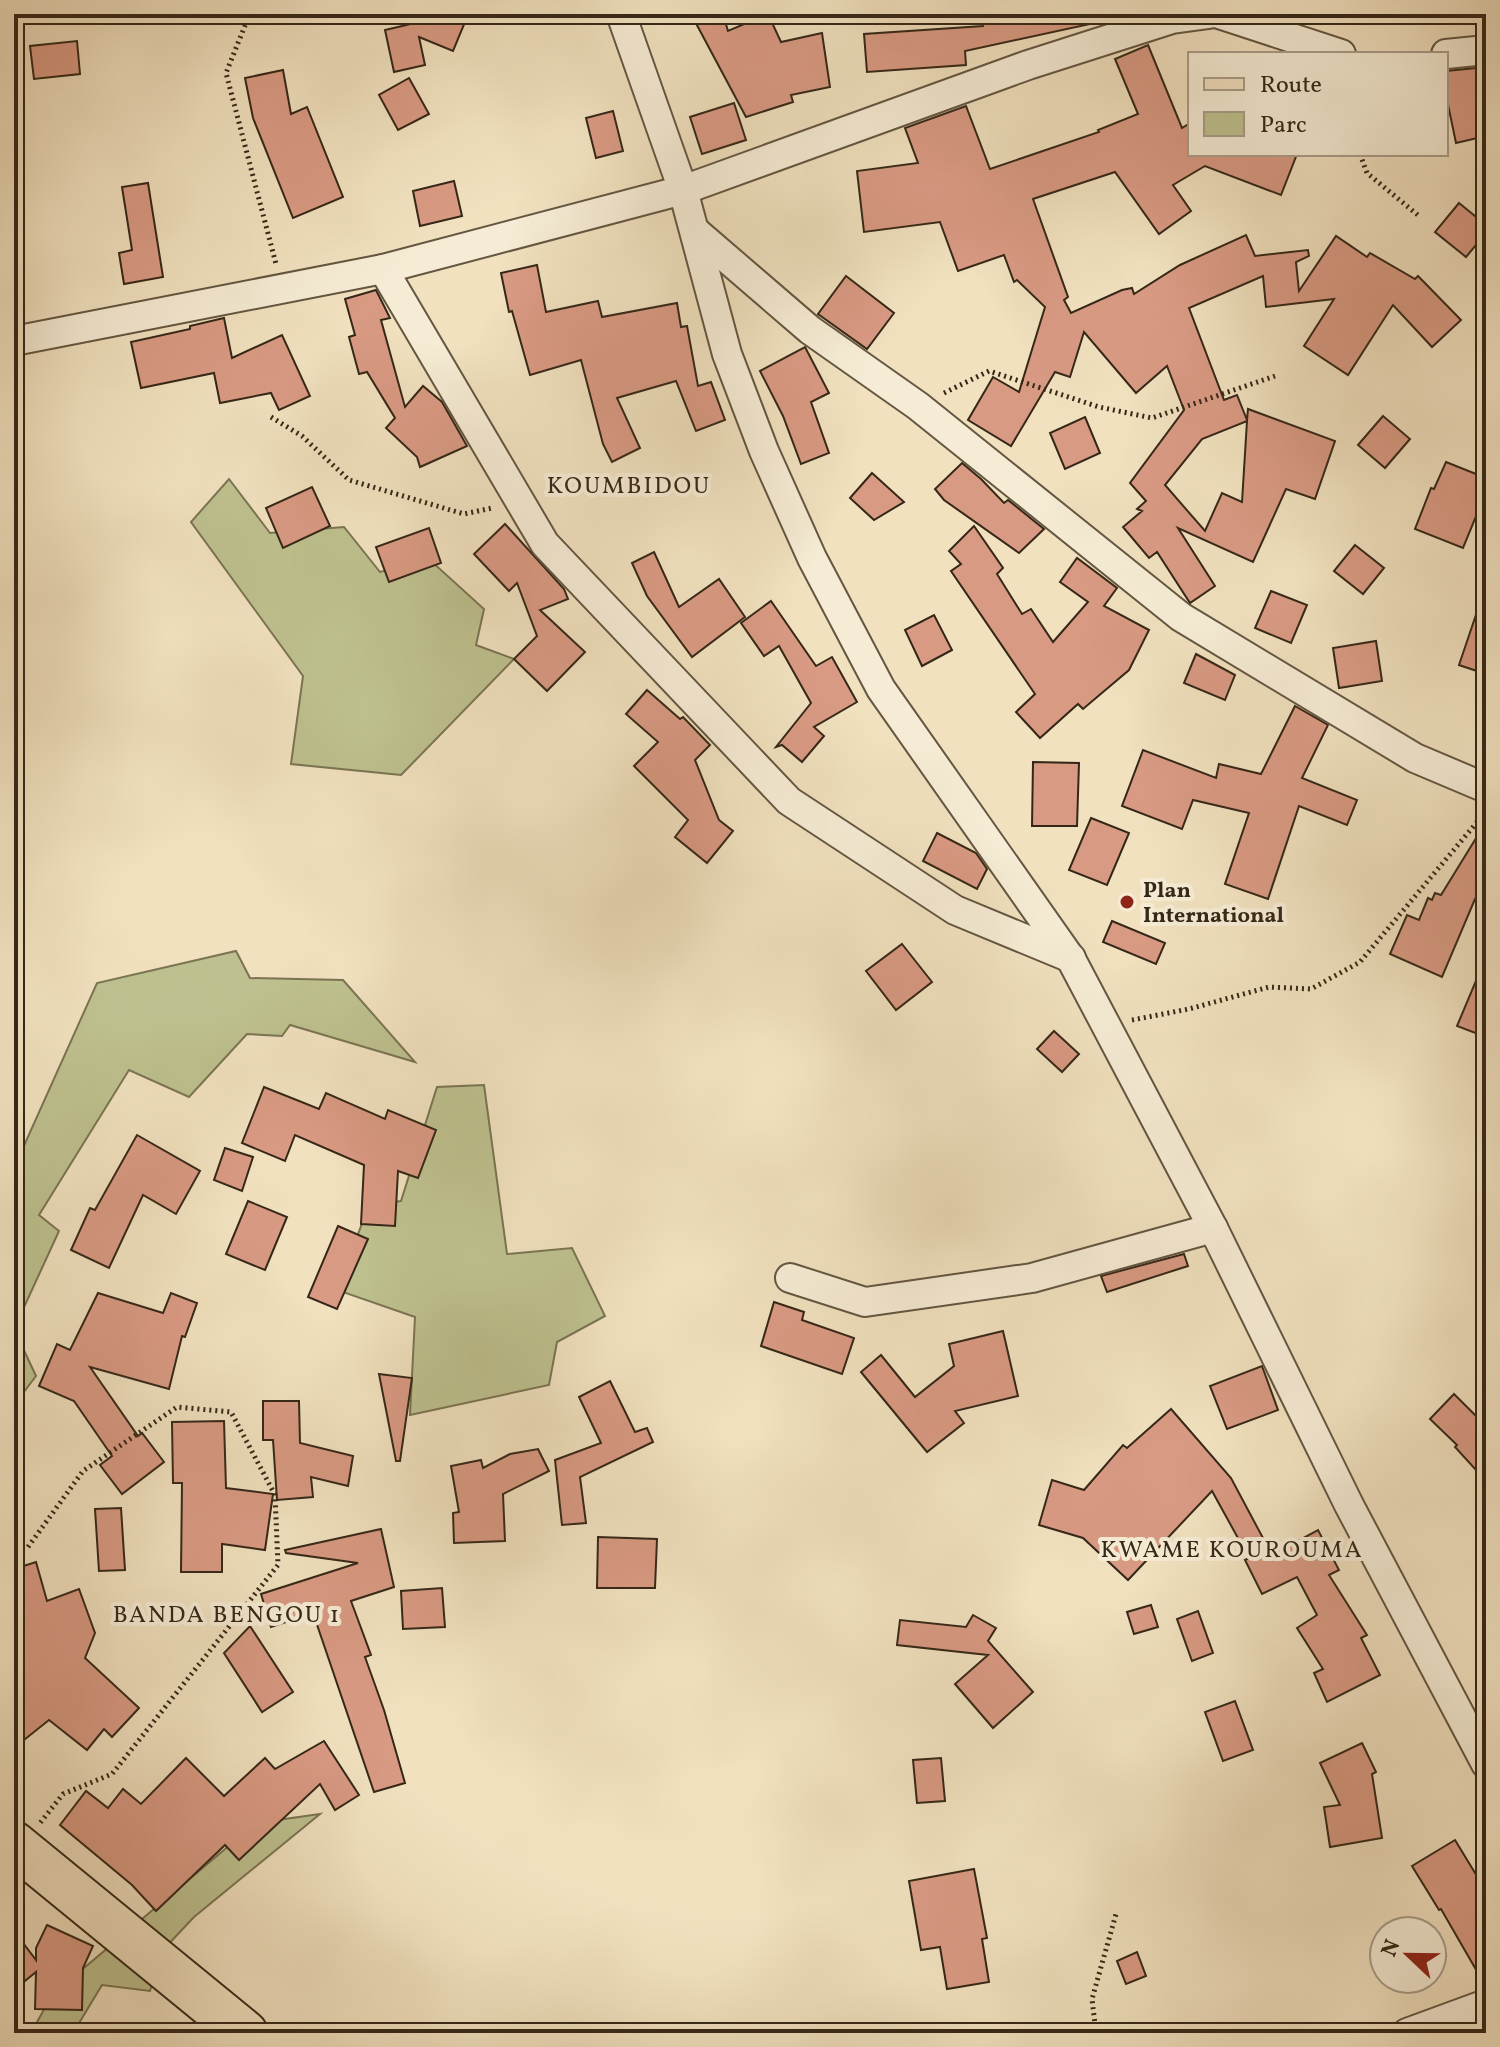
<svg xmlns="http://www.w3.org/2000/svg" width="1500" height="2047" viewBox="0 0 1500 2047" font-family="Vollkorn,serif">
<rect width="100%" height="100%" fill="#f1e1bf"/>
<filter id="stains"><feTurbulence type="fractalNoise" baseFrequency=".0025" numOctaves="4"/><feColorMatrix values="0 0 0 0 .2 0 0 0 0 .09 0 0 0 0 .02 0 0 0 .5 -.17"/></filter>
<radialGradient id="worn" r=".72"><stop offset=".6" stop-color="#630" stop-opacity="0"/><stop offset="1" stop-color="#630" stop-opacity=".3"/></radialGradient>
<g fill="#bec18f" stroke="#7a7453" stroke-width="2">
<path d="M229,479L270,533L344,527L380,572L430,560L484,609L476,645L514,659L401,775L291,764L303,676L191,522Z"/>
<path d="M236,951L250,978L343,980L415,1062L290,1025L282,1036L247,1034L189,1097L129,1070L39,1215L59,1231L14,1329L36,1376L14,1405V1168L97,983Z"/>
<path d="M484,1085L507,1254L572,1248L605,1316L557,1342L549,1385L410,1415L415,1317L337,1290L369,1205L401,1201L437,1087Z"/>
<path d="M320,1814L194,1917L162,1951L150,1991L102,1985L73,2033H31L52,1995L256,1823Z"/>
</g>
<g fill="#d99a83" stroke="#352717" stroke-width="2" fill-rule="evenodd">
<path d="M691,14H723L728,31L768,14L781,42L822,33L830,87L791,95L793,102L746,117Z"/>
<path d="M981,14H1089L1090,24L965,51L966,65L867,72L864,34L983,26Z"/>
<path d="M449,15L465,22L453,51L419,37L425,65L394,72L385,30Z"/>
<path d="M77,41L80,74L34,79L30,46Z"/>
<path d="M1148,45L1182,128L1190,123V154H1297L1281,195L1205,166L1173,185L1191,211L1159,234L1115,172L1033,199L1068,297L1064,300L1071,313L1122,290L1132,288L1134,294L1180,265L1246,235L1255,256L1308,250L1309,256L1296,262L1299,291L1336,236L1367,257L1370,253L1415,279L1418,276L1461,320L1432,347L1393,305L1348,375L1304,346L1334,299L1266,307L1263,276L1189,308L1224,400L1237,395L1247,420L1248,409L1335,441L1315,499L1286,489L1253,562L1178,528L1215,586L1190,603L1157,552L1149,558L1123,527L1142,511L1137,509L1146,501L1130,483L1184,410L1167,366L1136,393L1084,332L1070,377L1055,372L1011,446L968,420L993,377L1019,392L1045,307L1017,280L1014,282L1004,255L958,271L940,222L864,232L857,171L918,163L905,128L966,106L990,169L1099,132L1098,130L1138,114L1115,59ZM1247,421L1242,502L1222,493L1205,531L1165,485L1202,439Z"/>
<path d="M1486,67V136L1456,143L1446,95V71Z"/>
<path d="M283,70L291,114L307,107L343,197L293,218L253,118L245,78Z"/>
<path d="M409,78L429,114L398,130L379,95Z"/>
<path d="M734,103L746,140L702,154L690,117Z"/>
<path d="M613,111L623,151L596,158L586,118Z"/>
<path d="M454,181L462,216L420,226L413,191Z"/>
<path d="M148,183L163,277L124,284L119,253L132,250L122,187Z"/>
<path d="M1459,203L1486,225V233L1466,257L1435,232Z"/>
<path d="M537,265L546,312L598,301L602,317L677,303L681,327L687,326L698,386L711,382L725,420L696,431L676,381L617,398L640,448L612,462L603,444L581,360L530,375L512,311L509,312L501,273Z"/>
<path d="M846,276L894,313L867,349L818,314Z"/>
<path d="M376,290L390,318L381,320L405,407L423,386L442,402L467,446L420,467L417,457L386,428L395,418L367,372L359,374L349,337L355,335L345,299Z"/>
<path d="M224,318L232,358L282,335L310,396L279,410L271,393L220,403L214,373L141,388L131,342L190,329V326Z"/>
<path d="M805,347L829,393L811,402L829,453L801,464L783,416L760,371Z"/>
<path d="M1383,416L1410,439L1385,468L1358,445Z"/>
<path d="M1085,417L1100,453L1065,469L1050,433Z"/>
<path d="M1446,462L1486,478V492L1463,548L1415,529L1431,488L1434,489Z"/>
<path d="M962,463L981,479L1004,503L1008,500L1044,529L1019,553L944,500L935,489Z"/>
<path d="M872,473L904,502L874,520L850,498Z"/>
<path d="M312,487L330,526L283,548L266,508Z"/>
<path d="M505,524L564,589L568,599L540,610L585,652L547,691L514,659L537,636L517,583L509,591L474,554Z"/>
<path d="M974,526L1003,568L997,574L1022,614L1031,609L1053,642L1088,602L1060,582L1077,558L1117,588L1104,606L1149,630L1129,670L1083,709L1078,704L1040,738L1016,712L1035,694L951,571L961,564L949,551Z"/>
<path d="M429,528L441,563L389,582L376,547Z"/>
<path d="M1355,545L1384,568L1363,594L1334,571Z"/>
<path d="M654,552L679,607L719,579L745,617L692,657L647,596L632,563Z"/>
<path d="M1271,591L1307,605L1291,643L1255,628Z"/>
<path d="M1482,597H1486V674L1459,665Z"/>
<path d="M771,601L816,666L832,657L857,702L814,727L824,736L802,762L782,745L776,747L811,703L779,646L764,656L741,623Z"/>
<path d="M934,615L952,650L922,666L905,630Z"/>
<path d="M1376,641L1382,681L1339,688L1333,648Z"/>
<path d="M1196,654L1235,675L1225,700L1184,683Z"/>
<path d="M647,690L680,719L683,717L710,745L695,760L719,820L733,831L707,863L675,837L688,820L634,766L658,742L626,714Z"/>
<path d="M1295,706L1328,725L1302,778L1357,800L1347,825L1299,806L1268,899L1225,884L1249,813L1193,800L1182,829L1122,806L1143,750L1216,778L1219,764L1261,774Z"/>
<path d="M1033,762L1079,763L1077,826H1032Z"/>
<path d="M1091,818L1129,833L1107,885L1069,870Z"/>
<path d="M1486,822V905L1475,899L1442,977L1390,954L1407,915L1419,920L1428,898L1432,900L1435,893L1441,895Z"/>
<path d="M937,833L976,853L987,869L977,889L923,861Z"/>
<path d="M1112,921L1165,943L1156,964L1103,942Z"/>
<path d="M902,944L932,982L896,1010L866,971Z"/>
<path d="M1486,957V1037L1457,1026Z"/>
<path d="M1054,1031L1079,1054L1062,1072L1037,1049Z"/>
<path d="M264,1087L319,1109L326,1093L385,1119L388,1110L436,1130L418,1178L398,1171L395,1226L361,1224L364,1165L295,1135L285,1161L242,1143Z"/>
<path d="M137,1135L200,1171L176,1214L143,1195L109,1268L71,1250L90,1208L95,1210Z"/>
<path d="M225,1148L253,1157L242,1191L214,1180Z"/>
<path d="M248,1201L287,1217L265,1270L226,1254Z"/>
<path d="M338,1226L368,1239L337,1309L308,1297Z"/>
<path d="M1184,1254L1188,1266L1107,1292L1101,1276Z"/>
<path d="M98,1293L163,1313L171,1293L197,1303L185,1337L182,1336L169,1389L90,1367L138,1436L142,1433L164,1462L122,1494L100,1465L112,1456L74,1401L39,1386L57,1344L70,1350Z"/>
<path d="M774,1302L804,1312L802,1320L854,1338L842,1374L761,1346Z"/>
<path d="M1003,1331L1018,1396L955,1411L964,1423L927,1452L861,1372L881,1355L915,1397L954,1366L949,1344Z"/>
<path d="M1262,1366L1278,1410L1227,1429L1210,1386Z"/>
<path d="M379,1374L412,1378L400,1461H396Z"/>
<path d="M610,1381L635,1432L647,1428L653,1442L580,1477L586,1523L562,1525L555,1460L601,1443L579,1397Z"/>
<path d="M1454,1394L1486,1426V1481L1455,1447L1457,1445L1430,1419Z"/>
<path d="M263,1401H299L300,1443L353,1456L348,1486L311,1477L313,1497L277,1500L273,1440H263Z"/>
<path d="M1171,1409L1231,1478L1272,1555L1318,1530L1339,1570L1329,1575L1367,1635L1361,1638L1380,1675L1327,1702L1314,1673L1323,1669L1297,1628L1317,1615L1297,1577L1262,1594L1245,1560L1249,1558L1212,1491L1128,1580L1083,1538L1039,1525L1052,1480L1084,1490L1123,1445L1127,1448Z"/>
<path d="M224,1421L226,1488L273,1494L265,1550L222,1544V1572H181L182,1483H173L172,1422Z"/>
<path d="M538,1449L549,1471L503,1494L505,1541L454,1543L453,1513L459,1512L451,1466L481,1460L483,1468L510,1454Z"/>
<path d="M121,1508L125,1570L99,1571L95,1509Z"/>
<path d="M381,1529L394,1587L351,1601L371,1655L365,1657L384,1710L405,1783L374,1792L313,1613L271,1627L261,1594L358,1563L286,1553L285,1550Z"/>
<path d="M598,1537L657,1539L655,1588H597Z"/>
<path d="M36,1562L47,1601L79,1589L95,1633L85,1658L139,1708L112,1737L104,1729L87,1750L49,1720L14,1748V1569Z"/>
<path d="M442,1588L445,1627L403,1629L401,1591Z"/>
<path d="M1151,1605L1158,1627L1134,1634L1127,1612Z"/>
<path d="M1198,1611L1213,1653L1192,1661L1177,1619Z"/>
<path d="M973,1615L996,1628L988,1641L1033,1692L993,1728L955,1684L988,1655L897,1645L900,1620L966,1627Z"/>
<path d="M250,1626L293,1692L262,1712L224,1653Z"/>
<path d="M1235,1701L1253,1750L1223,1761L1205,1712Z"/>
<path d="M324,1741L359,1795L335,1810L320,1784L239,1860L225,1845L156,1911L132,1885L60,1825L86,1791L108,1808L123,1789L141,1804L186,1758L224,1796L265,1758L275,1769Z"/>
<path d="M1362,1743L1376,1772L1372,1774L1382,1838L1330,1847L1324,1807L1340,1805L1320,1763Z"/>
<path d="M941,1758L945,1801L917,1803L913,1760Z"/>
<path d="M1455,1840L1486,1891V1987L1441,1909L1439,1910L1412,1866Z"/>
<path d="M974,1869L987,1938L982,1939L989,1982L947,1989L940,1947L921,1950L909,1881Z"/>
<path d="M47,1925L93,1946L83,1968L82,2010L35,2009L36,1972L14,1990V1931L36,1960V1948Z"/>
<path d="M1137,1952L1146,1976L1126,1984L1117,1961Z"/>
</g>
<g fill="none" stroke-linecap="round" stroke-linejoin="round">
<defs>
<g id="street">
<path d="M621,14L683,190L727,354L764,451L812,558L881,689L1071,959L1213,1228L1349,1505L1486,1764"/>
<path d="M1219,14L1341,54"/>
<path d="M1446,54L1486,50"/>
<path d="M695,231L810,330L918,406L1181,617L1415,758L1486,788"/>
<path d="M383,269L545,544L789,801L955,910L1071,958"/>
<path d="M14,341L383,269L683,190L1028,65L1172,19L1209,14"/>
<path d="M790,1278L865,1302L1032,1278L1213,1228"/>
<path d="M1407,2033L1486,2004"/>
</g>
<path id="primary" d="M14,1844L245,2033"/>
</defs>
<use href="#street" stroke="#645641" stroke-width="32"/>
<use href="#primary" stroke="#352717" stroke-width="48"/>
<g stroke="#352717" stroke-width="5" stroke-dasharray="2 4" stroke-linecap="butt">
<path d="M242,14L246,23L226,73L276,264"/>
<path d="M1360,154L1367,173L1419,216"/>
<path d="M944,393L989,371L1099,407L1152,418L1275,376"/>
<path d="M271,417L302,436L349,480L464,514L492,508"/>
<path d="M1132,1020L1189,1009L1269,987L1311,989L1360,962L1483,815"/>
<path d="M28,1547L83,1471L177,1407L231,1412L275,1495L278,1565L112,1774L63,1794L40,1823"/>
<path d="M1096,2033L1092,1999L1116,1914"/>
</g>
<use href="#street" stroke="#f6ecd5" stroke-width="28"/>
<use href="#primary" stroke="#f1e1bf" stroke-width="44"/>
</g>
<circle fill="#8f2418" stroke="#f6ecd5" stroke-width="3" cx="1127" cy="902" r="8"/>
<g text-anchor="middle" stroke-width="8" stroke-linejoin="round" paint-order="stroke">
<g font-size="22" font-weight="bold" fill="#352717" stroke="#f6ecd5" text-anchor="start">
<text x="1143" y="897">Plan<tspan x="1143" dy="25">International</tspan></text>
</g>
<g font-size="24" letter-spacing="2" fill="#352717" stroke="#f6ecd5">
<text x="629" y="493">KOUMBIDOU</text>
<text x="1232" y="1557">KWAME KOUROUMA</text>
<text x="227" y="1622">BANDA BENGOU 1</text>
</g>
</g>
<rect width="1500" height="2047" fill="none" stroke="#f1e1bf" stroke-width="48"/>
<rect x="16" y="16" width="1468" height="2015" fill="none" stroke="#352717" stroke-width="4"/>
<rect x="24" y="24" width="1452" height="1999" fill="none" stroke="#352717" stroke-width="2"/>
<rect x="1188" y="52" width="260" height="104" fill="#f6ecd5" stroke="#a99d89" stroke-width="2"/>
<rect x="1204" y="78" width="40" height="12" fill="#f1e1bf" stroke="#a99d89" stroke-width="2"/>
<text x="1260" y="92" font-size="24" fill="#352717">Route</text>
<rect x="1204" y="112" width="40" height="24" fill="#bec18f" stroke="#a99d89" stroke-width="2"/>
<text x="1260" y="132" font-size="24" fill="#352717">Parc</text>
<g transform="translate(1408 1955) rotate(292)"><circle r="38" fill="#f6ecd5" stroke="#a99d89" stroke-width="2"/>
<path d="M0-6L14 30L0 20L-14 30Z" fill="#8f2418"/>
<text y="-12" font-size="22" font-weight="bold" text-anchor="middle" fill="#352717">N</text>
</g>
<rect width="100%" height="100%" filter="url(#stains)"/>
<rect width="100%" height="100%" fill="url(#worn)"/>
</svg>
